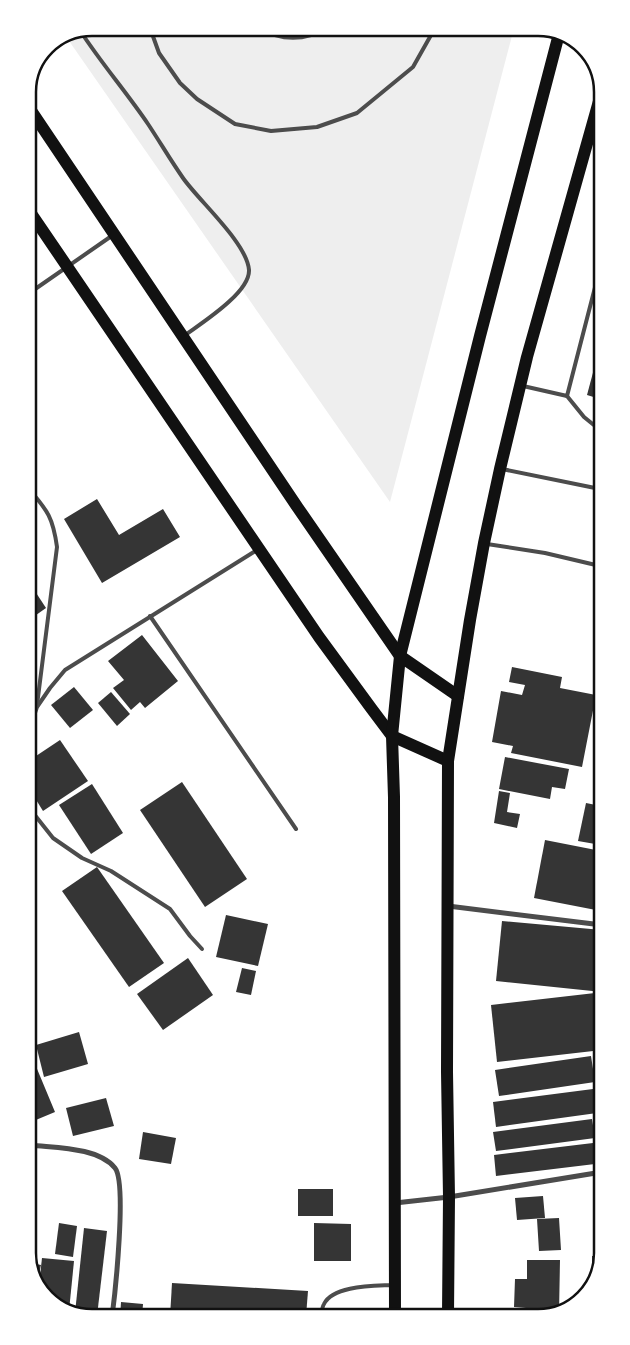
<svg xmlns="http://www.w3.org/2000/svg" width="630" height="1345" viewBox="0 0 630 1345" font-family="'DejaVu Sans',sans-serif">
<rect width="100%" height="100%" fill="#fff"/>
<path fill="#eee" d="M92,28H514L390,502L67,38Z"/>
<g fill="#353535">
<path d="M599,350H600V399L587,395Z"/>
<path d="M97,499L119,535L163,509L180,537L102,583L64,519Z"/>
<path d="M29,582L46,608L29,620Z"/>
<path d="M142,635L178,681L145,708L140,702L131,710L113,688L124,680L108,661Z"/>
<path d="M512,667L562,677L560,688L596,695L582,767L511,753L513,746L492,742L501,691L522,695L525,685L509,682Z"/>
<path d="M74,687L93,710L70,728L51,705Z"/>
<path d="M111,692L130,714L117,726L98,703Z"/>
<path d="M60,740L88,781L43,811L30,790V760Z"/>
<path d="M505,757L569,769L565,789L552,787L550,799L499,789Z"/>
<path d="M182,782L247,879L205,907L140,810Z"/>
<path d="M92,784L123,833L91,854L59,805Z"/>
<path d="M499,791L510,793L507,812L520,814L517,828L494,823Z"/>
<path d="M586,803L601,806V845L578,841Z"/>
<path d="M545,840L601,851V911L534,898Z"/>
<path d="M97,867L164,963L129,987L62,891Z"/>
<path d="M226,915L268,924L258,966L216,957Z"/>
<path d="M502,921L602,930V992L496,981Z"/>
<path d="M188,958L213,995L163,1030L137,994Z"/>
<path d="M242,968L256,971L251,995L236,992Z"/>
<path d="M595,993L602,1050L497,1062L491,1005Z"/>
<path d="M79,1032L88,1064L44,1077L36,1045Z"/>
<path d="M30,1052L55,1112L31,1122V1108Z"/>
<path d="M591,1056L595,1082L499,1096L495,1070Z"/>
<path d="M598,1064H602V1089H601Z"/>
<path d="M593,1089L597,1113L496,1127L493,1102Z"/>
<path d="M106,1098L114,1126L73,1136L66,1108Z"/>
<path d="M592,1119L595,1138L496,1151L493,1132Z"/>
<path d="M143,1132L176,1138L171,1164L139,1159Z"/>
<path d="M593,1143L595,1164L496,1176L494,1155Z"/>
<rect x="298" y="1189" width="35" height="27"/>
<path d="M543,1196L545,1218L517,1220L515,1198Z"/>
<path d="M559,1218L561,1250L539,1251L537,1219Z"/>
<path d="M59,1223L77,1226L73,1257L55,1254Z"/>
<path d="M314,1223L351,1224V1261H314Z"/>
<path d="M84,1228L107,1231L97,1316L75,1313Z"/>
<path d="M592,1256H602L592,1286Z"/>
<path d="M42,1258L74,1261L69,1311L53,1304L39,1285Z"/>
<path d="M527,1260H560L559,1314H526V1308L514,1307L515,1279H527Z"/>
<path d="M31,1263L41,1265L37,1282L31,1274Z"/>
<path d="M172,1283L308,1291L306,1316L170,1317Z"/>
<path d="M121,1302L143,1304L142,1317H120Z"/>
</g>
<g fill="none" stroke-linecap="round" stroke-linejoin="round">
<g stroke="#4c4c4c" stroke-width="4">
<path d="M150,28L159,53L180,83L197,99L235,124L271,131L317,127L357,113L413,67L435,28"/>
<path d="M260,28C280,41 306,41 326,28"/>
<path d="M81,32C102,64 127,93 148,124C160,142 171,161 183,178C199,201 247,243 249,270C250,293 200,324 184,336"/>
<path d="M28,294L113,235"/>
<path d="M523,386L567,396L600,268"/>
<path d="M567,396L584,417L600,430"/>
<path d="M502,469L600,489"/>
<path d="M29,489C48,511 53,518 57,547L37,705"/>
<path d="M487,544L545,553L600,566"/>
<path d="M150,616L296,829"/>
<path d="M29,730L37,707L50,688L65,670L257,550"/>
<path d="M30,809L53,838L82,858L111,871L170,909L190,936L202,949"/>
<path d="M321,1316C322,1312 322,1307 324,1304C333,1285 375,1286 392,1285"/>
</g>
<g stroke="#4c4c4c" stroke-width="5">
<path d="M448,906L602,925"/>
<path d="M31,1145C55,1148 98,1147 115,1168C127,1183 115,1294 112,1317"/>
<path d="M395,1203L449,1197L602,1172"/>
</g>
<g stroke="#111" stroke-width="12">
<path d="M28,106L298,508L400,656L458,696"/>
<path d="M28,209L319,637L371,708L392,736L448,761"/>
<path d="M395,1315L394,797L392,736L400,656L480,336L559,34"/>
<path d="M448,1315L449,1197L447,1072L448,761L470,620L484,543L500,469L527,357L599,101"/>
</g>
</g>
<path d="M0 0H630V1345H0ZM92 36H538A56 56 0 0 1 594 92V1253A56 56 0 0 1 538 1309H92A56 56 0 0 1 36 1253V92A56 56 0 0 1 92 36Z" fill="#fff" fill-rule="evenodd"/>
<path fill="none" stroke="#111" stroke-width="2.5" d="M92 36H538A56 56 0 0 1 594 92V1253A56 56 0 0 1 538 1309H92A56 56 0 0 1 36 1253V92A56 56 0 0 1 92 36Z"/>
</svg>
